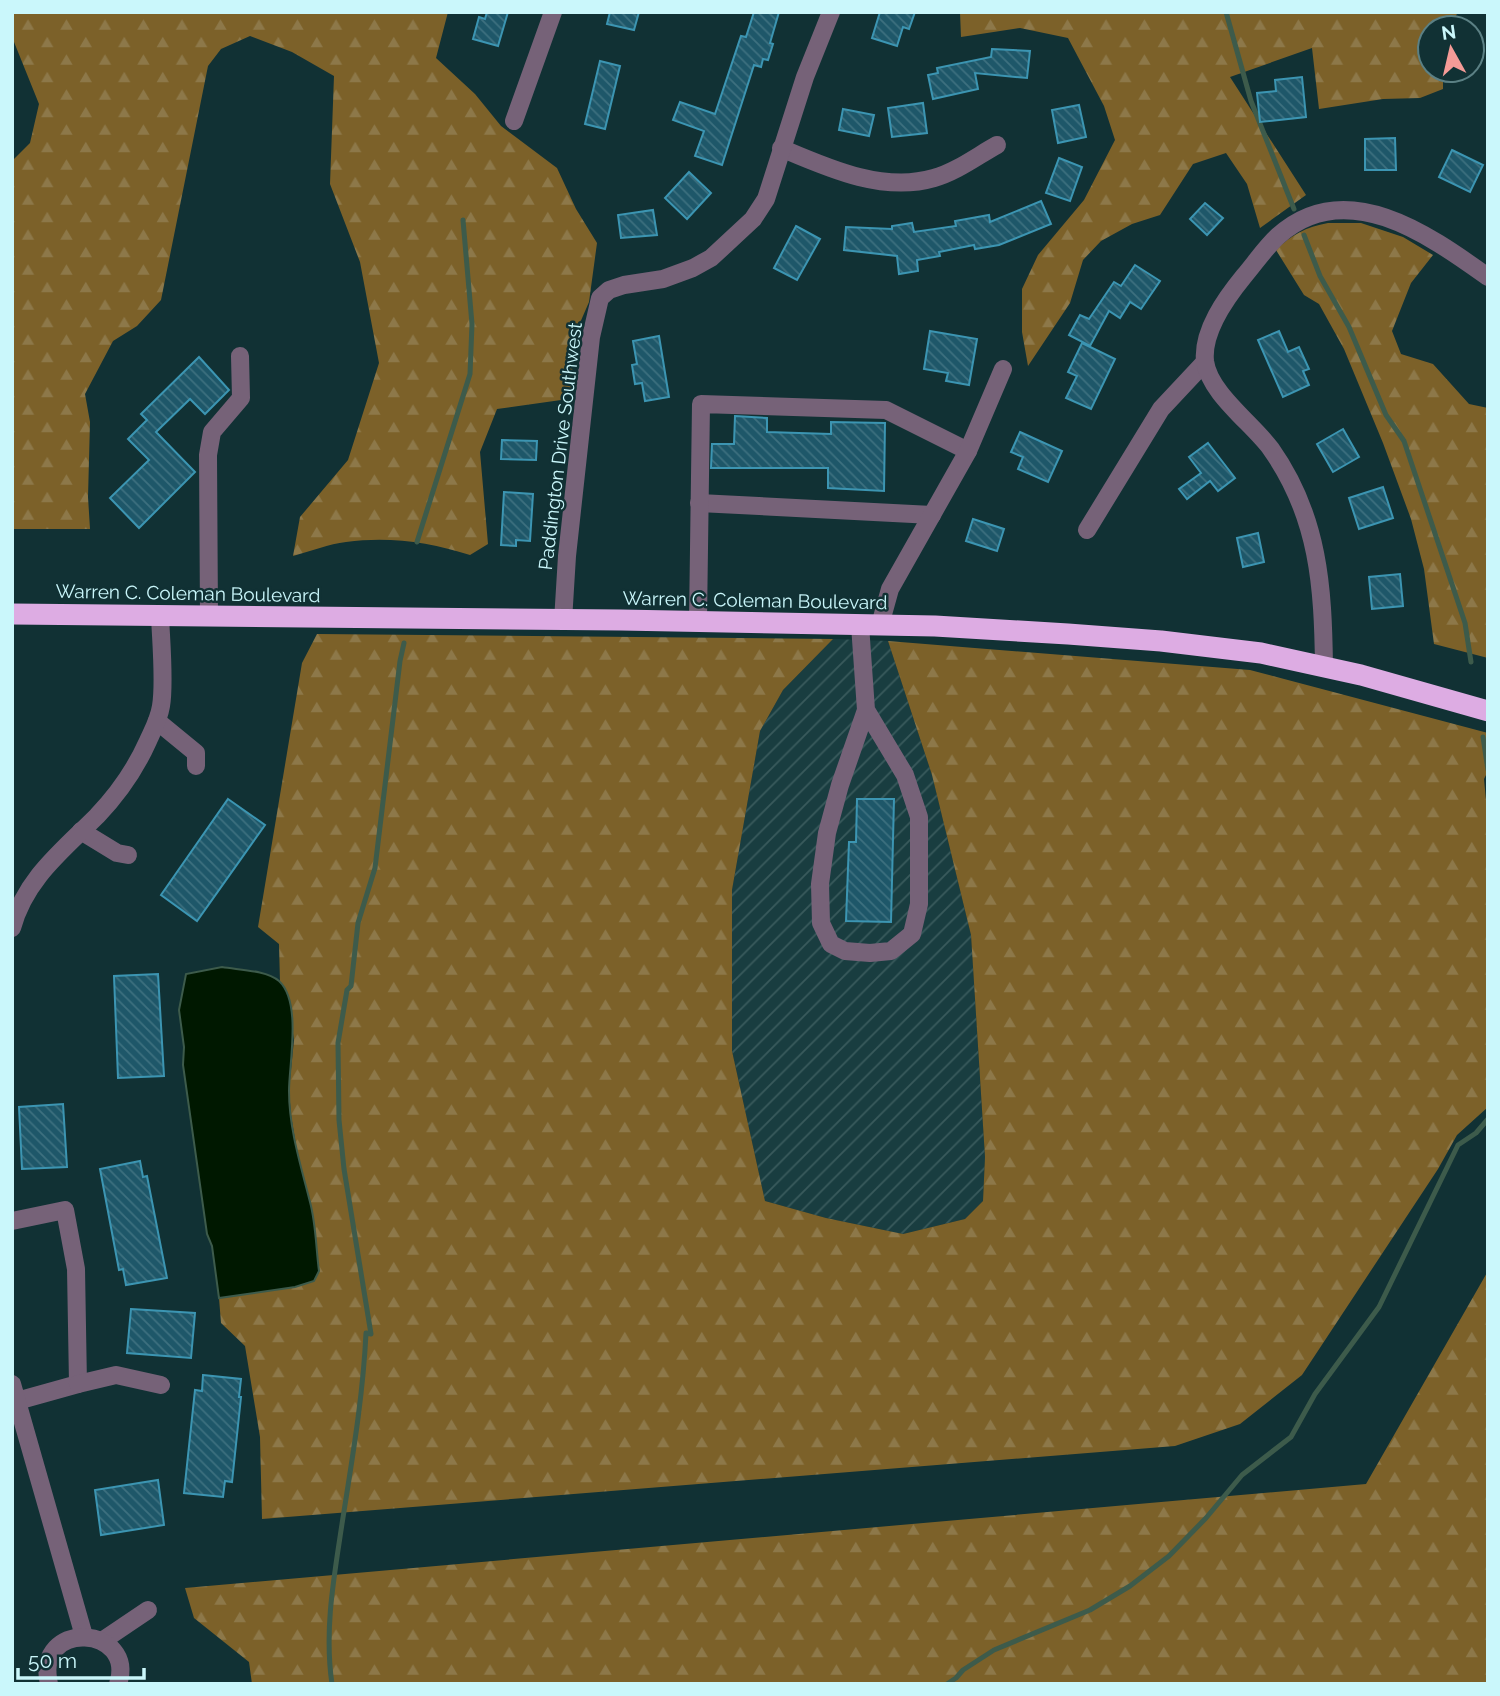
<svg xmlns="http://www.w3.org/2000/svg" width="1500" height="1696" viewBox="0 0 1500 1696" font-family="Raleway,sans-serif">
<defs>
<pattern id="industrial-furrows" width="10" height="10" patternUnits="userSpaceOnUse" patternTransform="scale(1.75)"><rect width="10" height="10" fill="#193d40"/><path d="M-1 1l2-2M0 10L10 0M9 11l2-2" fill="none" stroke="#395a5c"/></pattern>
<pattern id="forest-firs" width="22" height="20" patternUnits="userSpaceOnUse" patternTransform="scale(1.75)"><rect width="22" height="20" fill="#7c6129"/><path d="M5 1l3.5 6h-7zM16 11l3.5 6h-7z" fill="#8d7849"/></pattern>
<pattern id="building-back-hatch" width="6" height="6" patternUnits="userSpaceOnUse" patternTransform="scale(1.75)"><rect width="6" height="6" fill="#1e5769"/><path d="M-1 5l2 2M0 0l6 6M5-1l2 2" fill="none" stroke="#3d707f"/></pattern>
</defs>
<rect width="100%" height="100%" fill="#113134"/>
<path fill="url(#industrial-furrows)" d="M833,639L888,641L932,775L971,935L985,1157L983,1201L965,1219L903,1234L826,1218L765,1201L732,1051V890L760,731L783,690Z"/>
<g fill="url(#forest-firs)">
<path d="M12,12H448L436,58L475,94L501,126L557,168L576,209L597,243L589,302L573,339L572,388L561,400L497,409L480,452L488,544L470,555C430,542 388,536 346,542C329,544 311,551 293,556L300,517L348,460L379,363L360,262L330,184L334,76L292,52L250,36L221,49L208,66L161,300L137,326L113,341L85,394L90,422L88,497L90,529H12V161L30,143L39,104L12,37Z"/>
<path d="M960,12H1458L1449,28H1430V70H1443V89L1420,98L1383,99L1319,109L1312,48L1230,77L1306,195L1260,228L1247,184L1226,153L1193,164L1160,215L1132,224L1101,241L1083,260L1070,303L1028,366L1022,332V289L1038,255L1084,200L1115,140L1104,106L1068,38L1020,28L961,37Z"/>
<path d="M1328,223H1361L1403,237L1433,255L1411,283L1392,331L1401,354L1433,364L1469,404L1488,408V658L1434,644L1424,569L1411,519L1383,443L1344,349L1319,304L1304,295L1276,250C1291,235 1306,227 1328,223Z"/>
<path d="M317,634L833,639L783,690L760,731L732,890V1051L765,1201L826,1218L903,1234L965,1219L983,1201L985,1157L971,935L932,775L888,641L1250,670L1488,733V771L1484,779L1488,822V1107L1457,1135L1438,1169L1302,1375L1240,1424L1175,1446L262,1519L260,1437L245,1346L221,1323L219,1298L295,1287L311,1204L300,1169L291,1115L289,1090L294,1040L288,998L280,982L279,944L258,927L302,663Z"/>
<path d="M1488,1271V1684H252L249,1662L194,1618L185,1588L1366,1484Z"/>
</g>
<path fill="#001800" stroke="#3d5b4b" stroke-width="2" d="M222,967C239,970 266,970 279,981C302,1002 289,1064 289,1091C289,1129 301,1166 310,1202C316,1224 316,1249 319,1271L314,1281L295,1287L219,1298L212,1246L207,1234L183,1065L184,1047L179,1010L186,974Z"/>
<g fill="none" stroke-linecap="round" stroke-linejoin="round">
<g stroke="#3d5b4b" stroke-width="5">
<path d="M1226,12L1251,101L1294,209"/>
<path d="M1304,235L1320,276L1349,327L1386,415L1404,441L1465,623L1471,662"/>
<path d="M417,542L470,374L472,324L463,220"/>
<path d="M1483,737L1488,770"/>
<path d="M332,1684C324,1630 334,1577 342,1524C352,1460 363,1397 366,1333L371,1334L344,1169L339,1120L338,1043L347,990L351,986L358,923L375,868L400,661L404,643"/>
<path d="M947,1684L956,1678L963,1670L994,1650L1090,1610L1130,1586L1169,1556L1206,1518L1242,1475L1291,1437L1315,1394L1379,1307L1458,1145L1476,1133L1488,1119"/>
</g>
</g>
<g fill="url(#building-back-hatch)" stroke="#3c95b2" stroke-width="2">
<path d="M487,12H508L498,46L473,39L479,17L485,19Z"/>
<path d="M610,12H639L634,30L607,24Z"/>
<path d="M754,12H779L770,43L773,44L768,60L763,59L761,67L754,65L722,165L695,156L704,131L673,120L680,102L715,114L741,36L746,37Z"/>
<path d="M880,12H915L909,29L903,27L897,46L872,38Z"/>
<path d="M992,49L1030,51L1027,78L975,73L978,89L933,99L928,75L938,73L937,68L991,57Z"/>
<path d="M600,61L620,66L605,129L585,124Z"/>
<path d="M1302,77L1306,117L1260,122L1257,93L1276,91L1275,80Z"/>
<path d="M923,103L927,133L892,137L888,108Z"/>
<path d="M1079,105L1086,137L1058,143L1052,110Z"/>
<path d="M843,109L874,115L869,136L839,130Z"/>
<path d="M1395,138L1396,170H1365V139Z"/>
<path d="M1452,150L1483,165L1470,192L1439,177Z"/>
<path d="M1059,158L1082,167L1070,201L1046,193Z"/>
<path d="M689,172L711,193L687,219L665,198Z"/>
<path d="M1041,201L1051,224L999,245L975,249L974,245L939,252L940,256L917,260L918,271L899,274L897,256L844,250L846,227L892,229V226L912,223L914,232L956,226L955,221L989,215L990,222Z"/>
<path d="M1205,203L1223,218L1207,235L1190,219Z"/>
<path d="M653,210L657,235L621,238L618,215Z"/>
<path d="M796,226L820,239L797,280L774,268Z"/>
<path d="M1135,265L1160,281L1141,309L1130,302L1120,318L1109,311L1090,346L1069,335L1080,315L1089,319L1114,282L1121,286Z"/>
<path d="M930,331L977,339L969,385L946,381L948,373L924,369Z"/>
<path d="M1279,331L1288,352L1299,347L1309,369L1303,371L1309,385L1283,397L1258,340Z"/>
<path d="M659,336L669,397L645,401L642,383L635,384L632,365L637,364L633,341Z"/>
<path d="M1082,343L1115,359L1091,409L1066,398L1077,376L1068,372Z"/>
<path d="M199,357L229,390L205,414L190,399L156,432L195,472L139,528L110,498L149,460L128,439L147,420L141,414Z"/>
<path d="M735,416L767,418V432L831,434V422L885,423L884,491L828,488V468H711L712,444H734Z"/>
<path d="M1343,429L1359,457L1333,472L1317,444Z"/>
<path d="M1020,432L1062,451L1048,482L1018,469L1023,457L1011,452Z"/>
<path d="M502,440L537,441L536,460L501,459Z"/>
<path d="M1208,443L1235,478L1218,491L1210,481L1187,499L1179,489L1201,473L1189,457Z"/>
<path d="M1383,487L1393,518L1359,529L1349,498Z"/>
<path d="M504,492L533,494L530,541L516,540V546L501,545Z"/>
<path d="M973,519L1004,529L997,551L966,541Z"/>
<path d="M1258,533L1264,562L1243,567L1237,538Z"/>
<path d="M1400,574L1403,606L1372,609L1369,577Z"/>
<path d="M228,799L265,825L197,921L161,895Z"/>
<path d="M857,799H894L891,922L846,921L849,842H856Z"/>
<path d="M158,974L164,1076L118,1078L114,976Z"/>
<path d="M63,1104L67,1167L22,1169L19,1107Z"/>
<path d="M140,1161L143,1177L147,1176L167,1278L126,1285L123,1269L119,1270L100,1169Z"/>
<path d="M131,1309L195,1313L191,1358L127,1353Z"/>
<path d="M203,1375L241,1379L239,1397H241L232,1482L225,1481L223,1497L184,1493L195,1390L202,1391Z"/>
<path d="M158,1480L164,1525L101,1535L95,1490Z"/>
</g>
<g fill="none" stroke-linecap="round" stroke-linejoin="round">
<g stroke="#766278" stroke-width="18">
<path d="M514,121L553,12"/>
<path d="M781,148C828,168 883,193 934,178C956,172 977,156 997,145"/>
<path d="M699,503L932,515"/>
<path d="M1087,530L1161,409L1205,362"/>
<path d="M209,617L208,455L212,432L241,398L240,356"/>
<path d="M563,621L567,556L591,337L600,298L609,290L624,285L663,279L693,268L711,258L753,219L766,199L805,77L831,12"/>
<path d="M698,621L701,404L886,410L968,451"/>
<path d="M860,625L866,710L840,785L827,833L820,884L821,923L831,944L845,951L870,953L891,951L912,934L919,904V817L905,775L866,710"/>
<path d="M880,625L890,589L968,451L1003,369"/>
<path d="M1324,667C1323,587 1319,517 1271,449C1253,424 1209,393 1205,361C1202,331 1226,298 1244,276C1255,263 1266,247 1278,236C1346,175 1429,235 1488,277"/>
<path d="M157,721L196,753V766"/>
<path d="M81,831L117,853L128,855"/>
<path d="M12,928C25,879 63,850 97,816C119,793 135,770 148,741C153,730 159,719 161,706C165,683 161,641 160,616"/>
<path d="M12,1221L65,1210L76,1269L78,1384L17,1401"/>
<path d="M12,1384L84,1636"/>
<path d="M78,1384L116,1375L161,1385"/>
<path d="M102,1641L148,1610"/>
<path d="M49,1684C34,1618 137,1626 118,1684"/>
</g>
<path stroke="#ddace3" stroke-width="21" d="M12,614L621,620L935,626L1068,634L1161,641L1261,653L1361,675L1488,711"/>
</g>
<g text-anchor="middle" stroke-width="5" stroke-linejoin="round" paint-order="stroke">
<g font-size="19" fill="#caf7fb" stroke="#113134">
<text transform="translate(560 446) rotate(-83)" y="7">Paddington Drive Southwest</text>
<text transform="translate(188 593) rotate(1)" y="7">Warren C. Coleman Boulevard</text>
<text transform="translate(755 600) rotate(1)" y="7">Warren C. Coleman Boulevard</text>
</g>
</g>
<rect width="1500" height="1696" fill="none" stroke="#caf7fb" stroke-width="28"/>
<g transform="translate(1451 49) rotate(352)"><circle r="33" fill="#113134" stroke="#5b8084" stroke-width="2"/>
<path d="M0-5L12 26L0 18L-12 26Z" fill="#f59b97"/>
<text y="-10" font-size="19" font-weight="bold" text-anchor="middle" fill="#caf7fb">N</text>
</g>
<path d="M18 1668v10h126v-10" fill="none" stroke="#caf7fb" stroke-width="3.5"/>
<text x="28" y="1668" font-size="21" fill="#caf7fb" stroke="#113134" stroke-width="5" paint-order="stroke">50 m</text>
</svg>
